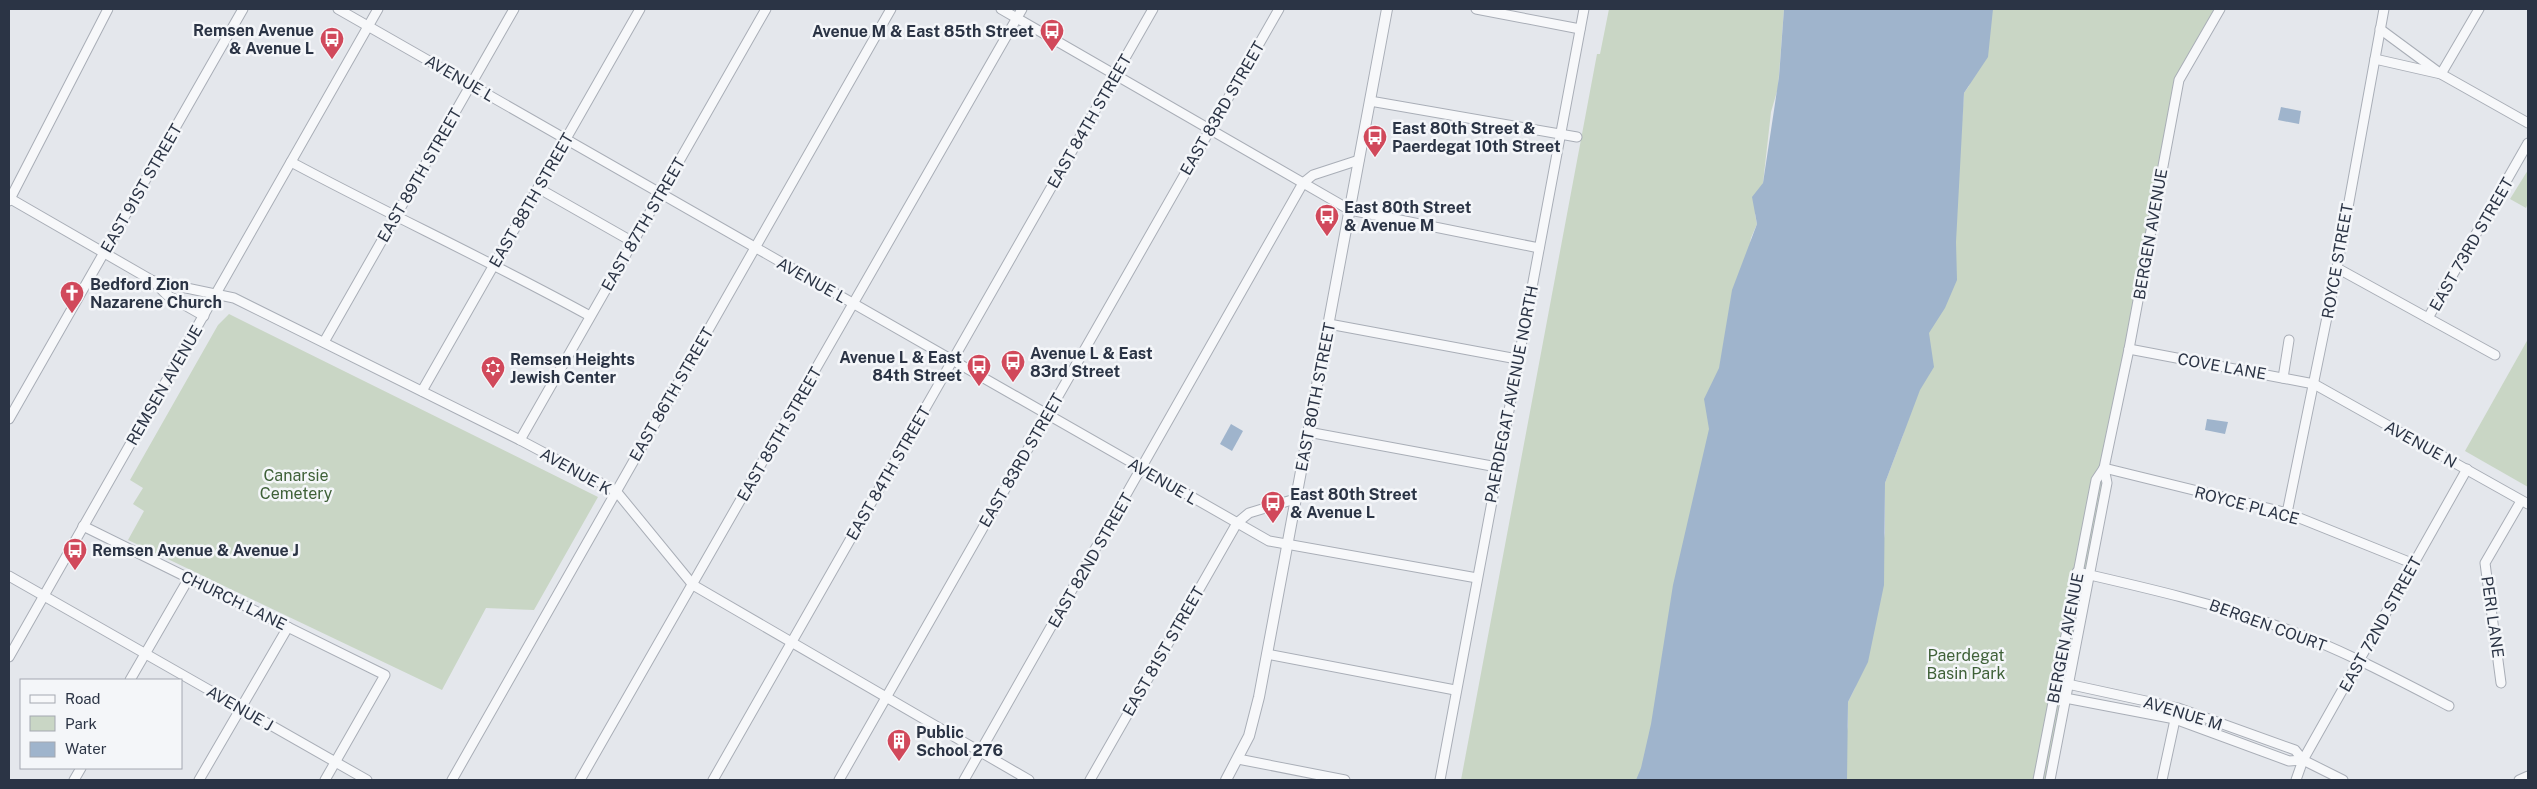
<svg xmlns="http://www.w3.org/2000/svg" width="2537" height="789" viewBox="0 0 2537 789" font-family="'Public Sans',sans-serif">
<rect width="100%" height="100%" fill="#e4e7ec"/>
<g fill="#c9d6c5">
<path d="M1609,9H1784L1778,88L1771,112L1763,183L1755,214L1757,224L1751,238L1649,780H1461L1597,54H1600Z"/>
<path d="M1991,9H2217L2179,80L2050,780H1837L1848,726V702L1855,688L1885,533V483L1903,435L1962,120L1964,93L1969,86Z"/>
<path d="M2528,170V203L2526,208L2510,199Z"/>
<path d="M229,314L598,497L534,610L486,608L442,690L128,540L144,511L133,504L143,488L130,480L218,325Z"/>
<path d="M2528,339V487L2465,451Z"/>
</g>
<g fill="#9fb4cc">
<path d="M1784,9H1993L1988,57L1964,93L1956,242L1957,280L1945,308L1929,333L1934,367L1920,390L1885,483L1884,585L1868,662L1848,702L1847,780H1636L1641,768L1651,724L1673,585L1709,429L1704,399L1719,368L1732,290L1757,224L1752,197L1763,183L1779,77Z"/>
<path d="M2281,107L2301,111L2299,124L2278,120Z"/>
<path d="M2207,419L2228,422L2225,434L2205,430Z"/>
<path d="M1231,424L1243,431L1232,451L1220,444Z"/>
</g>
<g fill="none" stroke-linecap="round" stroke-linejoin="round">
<defs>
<g id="minor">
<path d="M338,9L1269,541L1477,578"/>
<path d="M1001,9L1350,210L1539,248"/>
<path d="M1476,9L1580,29"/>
<path d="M2380,29L2441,74L2479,9"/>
<path d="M2375,59L2441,74L2528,123"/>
<path d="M1370,101L1577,137"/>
<path d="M291,162C390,215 492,262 590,316"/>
<path d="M538,188L633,242"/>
<path d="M9,198L153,281L167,295L204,316"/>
<path d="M9,201L108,9"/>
<path d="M2337,268L2495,355"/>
<path d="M153,281L234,298L520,440L616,491L693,585L1029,780"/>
<path d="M2428,318L2528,143"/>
<path d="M1329,324L1517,359"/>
<path d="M324,342L514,9"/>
<path d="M2129,349L2314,384L2528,504"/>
<path d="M2283,378L2289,340"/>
<path d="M422,391L640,9"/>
<path d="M9,419L243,9"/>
<path d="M1308,432L1497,467"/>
<path d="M520,440L766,9"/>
<path d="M2104,468L2287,513L2414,564"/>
<path d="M2287,513L2337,268L2384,9"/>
<path d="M83,526L385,675L325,780"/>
<path d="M2077,572C2147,588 2216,604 2283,628C2341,649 2395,678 2449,706"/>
<path d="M9,576L367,780"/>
<path d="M1267,654L1455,690"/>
<path d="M9,657L378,9"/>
<path d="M130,680L189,578"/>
<path d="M2063,683L2178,708L2295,750L2303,760L2343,780"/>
<path d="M2501,683L2485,563L2521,501"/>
<path d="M2060,697L2175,719L2289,761L2303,760"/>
<path d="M1238,759L1345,780"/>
<path d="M74,780L81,768"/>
<path d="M199,780L288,627"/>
<path d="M452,780L891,9"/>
<path d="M580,780L1022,9"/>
<path d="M713,780L1153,9"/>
<path d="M839,780L1279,9"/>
<path d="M964,780L1303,183L1313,175L1359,160"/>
<path d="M1090,780L1237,523L1249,513L1295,499"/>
<path d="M1440,780L1584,9"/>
<path d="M2038,780L2096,480L2104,468"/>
<path d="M2050,780L2107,483L2104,468L2129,349L2179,80L2220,9"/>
<path d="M2162,780L2176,715"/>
<path d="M2296,780L2303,760L2467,469"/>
<path d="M2519,780L2528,776"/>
</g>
<path id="tertiary" d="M1226,780L1249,736L1259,697L1387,9"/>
</defs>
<use href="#minor" stroke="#a9aeb7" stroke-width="11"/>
<use href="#tertiary" stroke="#a9aeb7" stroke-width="12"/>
<use href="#minor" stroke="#f7f8fa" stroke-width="9"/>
<use href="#tertiary" stroke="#f7f8fa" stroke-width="10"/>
</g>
<defs>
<symbol id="bus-pin" viewBox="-11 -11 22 30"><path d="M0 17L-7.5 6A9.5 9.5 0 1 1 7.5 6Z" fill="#d1495b" stroke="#f4f6f9"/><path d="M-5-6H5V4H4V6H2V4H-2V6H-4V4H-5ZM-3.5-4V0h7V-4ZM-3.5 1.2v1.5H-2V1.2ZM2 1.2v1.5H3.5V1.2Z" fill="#fff"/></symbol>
<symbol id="church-pin" viewBox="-11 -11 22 30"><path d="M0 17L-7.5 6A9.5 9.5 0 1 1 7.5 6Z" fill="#d1495b" stroke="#f4f6f9"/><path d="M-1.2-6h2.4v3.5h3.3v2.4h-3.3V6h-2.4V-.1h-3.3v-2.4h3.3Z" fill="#fff"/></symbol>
<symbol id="synagogue-pin" viewBox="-11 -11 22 30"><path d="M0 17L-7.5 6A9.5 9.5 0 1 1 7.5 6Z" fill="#d1495b" stroke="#f4f6f9"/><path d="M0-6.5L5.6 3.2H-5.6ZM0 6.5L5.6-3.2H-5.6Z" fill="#fff"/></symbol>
<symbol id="building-pin" viewBox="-11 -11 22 30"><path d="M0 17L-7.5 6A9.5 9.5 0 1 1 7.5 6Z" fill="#d1495b" stroke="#f4f6f9"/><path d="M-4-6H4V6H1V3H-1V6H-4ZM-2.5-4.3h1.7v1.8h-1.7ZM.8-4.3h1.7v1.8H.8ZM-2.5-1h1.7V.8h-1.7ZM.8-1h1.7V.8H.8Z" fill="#fff"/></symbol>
</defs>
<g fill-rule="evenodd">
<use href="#bus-pin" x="1038" y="17" width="28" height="38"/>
<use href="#bus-pin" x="318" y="25" width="28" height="38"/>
<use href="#bus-pin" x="1361" y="123" width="28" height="38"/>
<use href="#bus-pin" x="1313" y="202" width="28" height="38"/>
<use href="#church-pin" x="58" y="279" width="28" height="38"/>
<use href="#bus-pin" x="999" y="348" width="28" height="38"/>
<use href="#bus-pin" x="965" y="352" width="28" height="38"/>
<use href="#synagogue-pin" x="479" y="354" width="28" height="38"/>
<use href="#bus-pin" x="1259" y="489" width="28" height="38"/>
<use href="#bus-pin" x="61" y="536" width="28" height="38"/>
<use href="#building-pin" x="885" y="727" width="28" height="38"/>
</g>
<g text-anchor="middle" stroke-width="5" stroke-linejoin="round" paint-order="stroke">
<g font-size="16" font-weight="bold" fill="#2b3445" stroke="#f4f6f9" text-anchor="start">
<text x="314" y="36" text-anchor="end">Remsen Avenue<tspan x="314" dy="18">&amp; Avenue L</tspan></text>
<text x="1034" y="37" text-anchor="end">Avenue M &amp; East 85th Street</text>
<text x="1392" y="134">East 80th Street &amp;<tspan x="1392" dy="18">Paerdegat 10th Street</tspan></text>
<text x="1344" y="213">East 80th Street<tspan x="1344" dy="18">&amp; Avenue M</tspan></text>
<text x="90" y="290">Bedford Zion<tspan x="90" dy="18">Nazarene Church</tspan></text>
<text x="1030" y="359">Avenue L &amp; East<tspan x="1030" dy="18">83rd Street</tspan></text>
<text x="962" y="363" text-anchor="end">Avenue L &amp; East<tspan x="962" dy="18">84th Street</tspan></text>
<text x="510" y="365">Remsen Heights<tspan x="510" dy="18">Jewish Center</tspan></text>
<text x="1290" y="500">East 80th Street<tspan x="1290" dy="18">&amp; Avenue L</tspan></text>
<text x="92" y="556">Remsen Avenue &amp; Avenue J</text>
<text x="916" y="738">Public<tspan x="916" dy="18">School 276</tspan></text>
</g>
<g font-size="16" fill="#2b3445" stroke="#f4f6f9">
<text transform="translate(460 78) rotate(30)" y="6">AVENUE L</text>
<text transform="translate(1222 108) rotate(-60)" y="6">EAST 83RD STREET</text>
<text transform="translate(1089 121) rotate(-60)" y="6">EAST 84TH STREET</text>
<text transform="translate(419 175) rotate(-60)" y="6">EAST 89TH STREET</text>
<text transform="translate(141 188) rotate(-60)" y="6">EAST 91ST STREET</text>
<text transform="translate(531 200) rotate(-60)" y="6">EAST 88TH STREET</text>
<text transform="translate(643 224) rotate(-60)" y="6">EAST 87TH STREET</text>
<text transform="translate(2150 234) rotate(-80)" y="6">BERGEN AVENUE</text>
<text transform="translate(2471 244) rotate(-60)" y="6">EAST 73RD STREET</text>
<text transform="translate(2337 261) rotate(-80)" y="6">ROYCE STREET</text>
<text transform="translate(812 280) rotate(29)" y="6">AVENUE L</text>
<text transform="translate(2222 366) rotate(10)" y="6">COVE LANE</text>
<text transform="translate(164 385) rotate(-60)" y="6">REMSEN AVENUE</text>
<text transform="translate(671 394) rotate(-60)" y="6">EAST 86TH STREET</text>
<text transform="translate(1511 394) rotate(-79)" y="6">PAERDEGAT AVENUE NORTH</text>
<text transform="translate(1315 397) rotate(-79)" y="6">EAST 80TH STREET</text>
<text transform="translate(779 434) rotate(-60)" y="6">EAST 85TH STREET</text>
<text transform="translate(2421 444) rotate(29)" y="6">AVENUE N</text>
<text transform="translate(1021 460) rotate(-60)" y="6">EAST 83RD STREET</text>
<text transform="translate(576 471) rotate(29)" y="6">AVENUE K</text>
<text transform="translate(888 473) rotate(-60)" y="6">EAST 84TH STREET</text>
<text transform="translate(1163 481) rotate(30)" y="6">AVENUE L</text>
<text transform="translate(2247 505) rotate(15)" y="6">ROYCE PLACE</text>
<text transform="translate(1090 560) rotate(-60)" y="6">EAST 82ND STREET</text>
<text transform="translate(234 600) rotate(26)" y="6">CHURCH LANE</text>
<text transform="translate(2493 617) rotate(82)" y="6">PERI LANE</text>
<text transform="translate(2380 624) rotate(-61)" y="6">EAST 72ND STREET</text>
<text transform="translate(2268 625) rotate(20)" y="6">BERGEN COURT</text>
<text transform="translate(2065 638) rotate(-79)" y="6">BERGEN AVENUE</text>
<text transform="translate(1163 651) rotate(-60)" y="6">EAST 81ST STREET</text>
<text transform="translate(240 708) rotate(30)" y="6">AVENUE J</text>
<text transform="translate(2183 713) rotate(17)" y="6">AVENUE M</text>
</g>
<g font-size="16" fill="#3f6138" stroke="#f4f6f9">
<text x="296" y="481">Canarsie<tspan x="296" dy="18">Cemetery</tspan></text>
<text x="1966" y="661">Paerdegat<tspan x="1966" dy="18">Basin Park</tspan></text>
</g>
</g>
<rect width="2537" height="789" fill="none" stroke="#2b3445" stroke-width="20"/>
<rect x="20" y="679" width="162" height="90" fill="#f4f6f9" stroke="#a4a8b1"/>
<rect x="30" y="695" width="25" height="8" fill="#f7f8fa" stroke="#a4a8b1"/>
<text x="65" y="704" font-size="15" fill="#2b3445">Road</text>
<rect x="30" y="716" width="25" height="15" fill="#c9d6c5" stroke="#a4a8b1"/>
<text x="65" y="729" font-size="15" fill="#2b3445">Park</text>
<rect x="30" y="742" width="25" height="15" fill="#9fb4cc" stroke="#a4a8b1"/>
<text x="65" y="754" font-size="15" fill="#2b3445">Water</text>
</svg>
